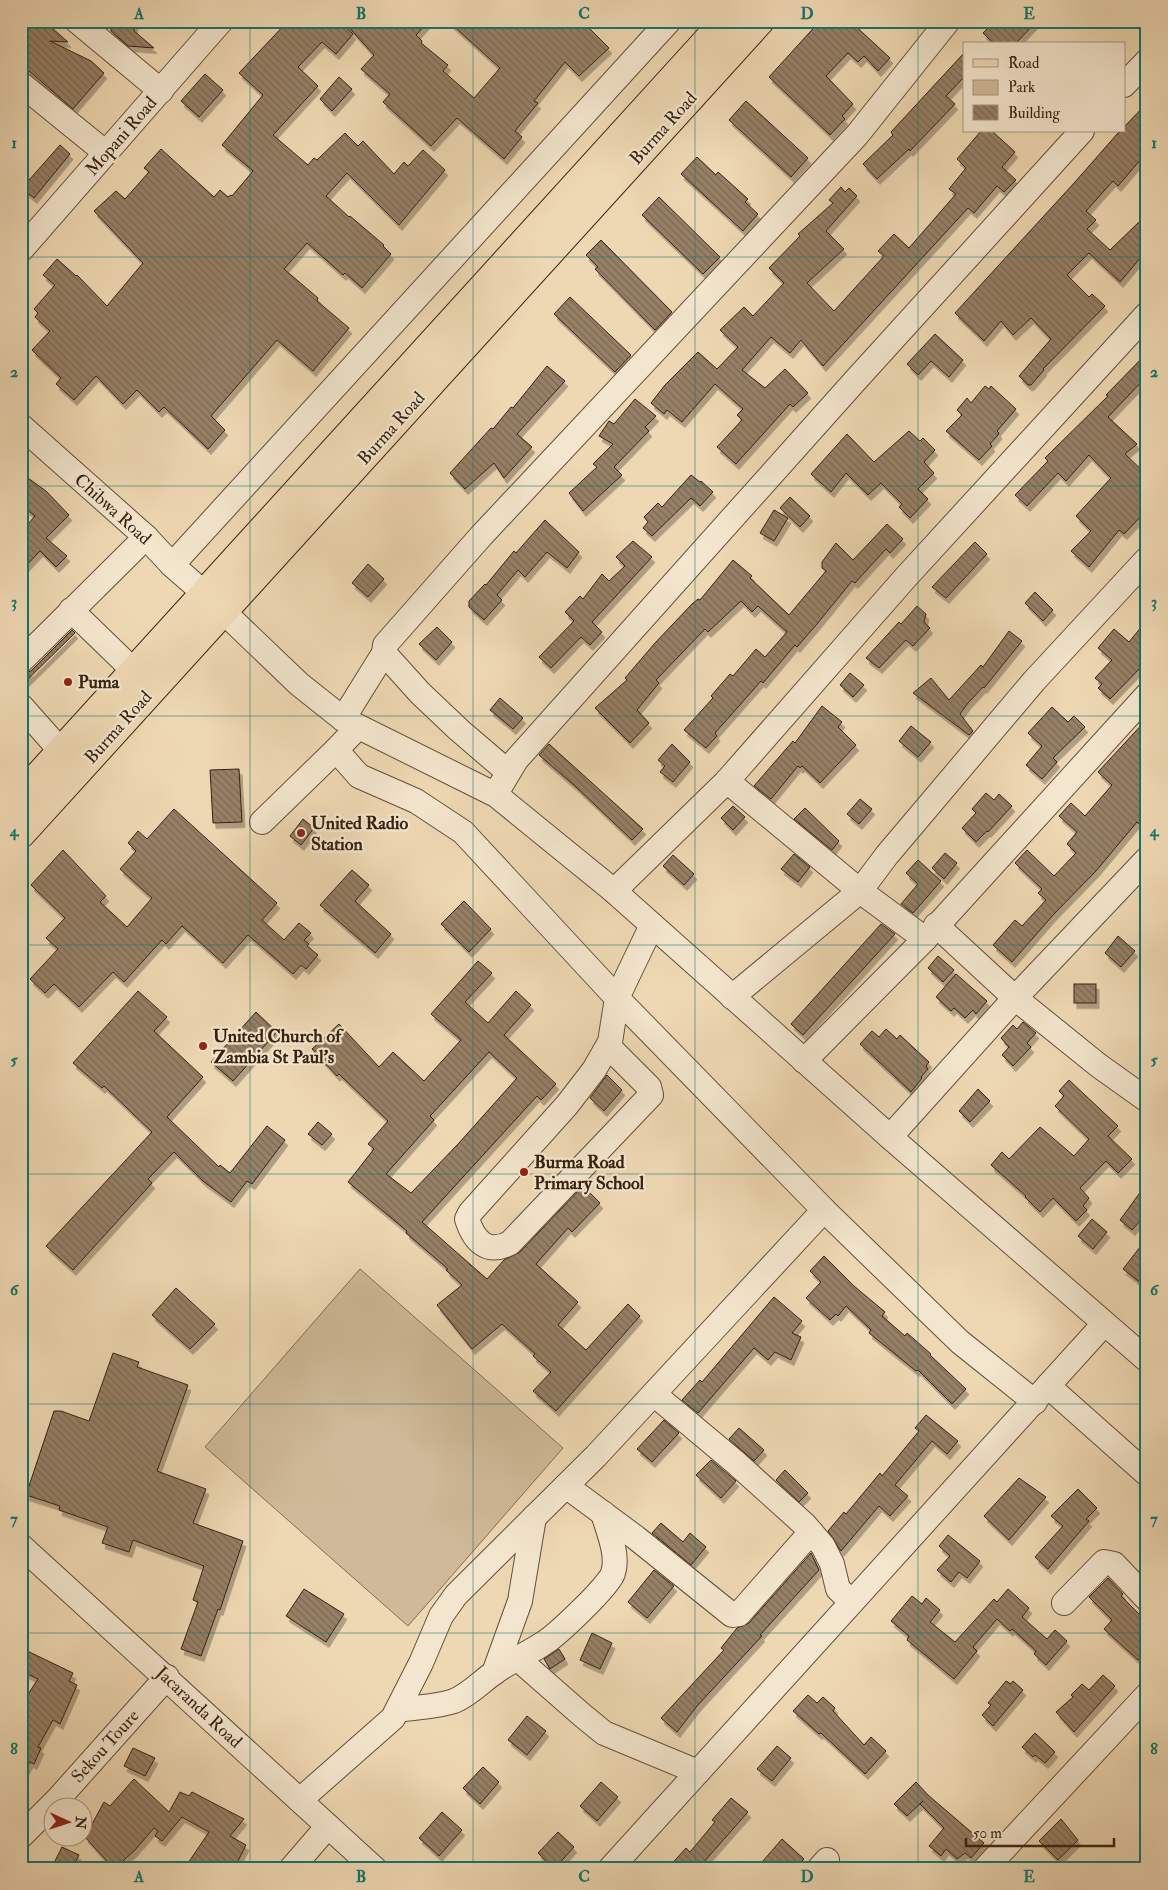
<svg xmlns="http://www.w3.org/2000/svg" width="1168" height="1890" viewBox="0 0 1168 1890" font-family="'IM FELL Double Pica',serif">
<defs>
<pattern id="building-back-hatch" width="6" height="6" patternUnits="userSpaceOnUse" patternTransform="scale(1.25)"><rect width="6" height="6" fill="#968066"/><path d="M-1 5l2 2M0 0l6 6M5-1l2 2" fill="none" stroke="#7b6853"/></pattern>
<filter id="shadow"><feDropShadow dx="3" dy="5.5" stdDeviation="0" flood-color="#0004"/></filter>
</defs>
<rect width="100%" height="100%" fill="#eed8b3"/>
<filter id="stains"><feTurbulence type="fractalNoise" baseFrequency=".004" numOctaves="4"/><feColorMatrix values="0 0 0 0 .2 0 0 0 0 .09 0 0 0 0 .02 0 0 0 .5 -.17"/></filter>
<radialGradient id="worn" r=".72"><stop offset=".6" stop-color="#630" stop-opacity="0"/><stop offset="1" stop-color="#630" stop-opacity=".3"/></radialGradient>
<path fill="#cfb998" stroke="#826d55" d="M360,1269L563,1448L408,1626L205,1447Z"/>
<g fill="url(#building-back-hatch)" stroke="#362112" fill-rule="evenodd" filter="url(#shadow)">
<path d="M21,21H44L68,42L50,41L91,61L104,73L73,109L21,64Z"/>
<path d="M111,21H135L134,31L154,48L128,46L111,31Z"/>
<path d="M288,21H339L353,34L336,54L322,42L298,67L318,86L273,135L308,165L314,158L317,160L345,133L358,146L363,141L394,174L404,162L408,166L423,150L445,170L399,225L347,173L326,196L349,217L350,216L384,245L383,246L391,254L362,288L345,273L343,275L307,243L284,269L318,298L317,301L349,328L313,371L277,340L211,416L225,430L208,449L164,407L159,412L137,390L123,404L96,376L74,400L56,384L61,378L32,350L50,331L35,317L38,313L34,309L55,285L43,275L57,259L76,276L77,275L107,306L143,263L94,211L116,191L125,199L149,172L144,168L161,149L214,197L220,190L228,197L231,195L232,196L253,171L222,145L263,95L239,73Z"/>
<path d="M343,21H429L416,35L422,41L421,43L448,65L443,71L474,98L500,68L448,21H582L609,48L579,76L565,62L534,101L538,103L515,131L522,137L504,159L457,118L431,146L383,102L390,94L361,69L374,55Z"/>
<path d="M820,21H850L890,58L878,71L864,56L858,62L848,53L826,76L853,104L842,116L845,119L830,135L769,77Z"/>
<path d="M995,21H1037L1015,44H994L983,33Z"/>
<path d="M964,53V77L946,96L955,104L910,151L909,149L877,179L863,164L893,135L891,132Z"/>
<path d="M205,74L223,90L199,117L181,101Z"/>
<path d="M339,77L352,89L332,111L320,99Z"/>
<path d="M746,101L808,158L791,177L729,120Z"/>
<path d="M1147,103V152L1118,186L1113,181L1086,211L1096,220L1087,229L1110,250L1139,222L1147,229V250L1120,282L1089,253L1067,275L1089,297L1092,294L1105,306L1043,369L1044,370L1031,385H1028L1019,376L1051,339L1031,318L1013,335L1001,321L984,341L955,313L1075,182L1118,133L1124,131V127Z"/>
<path d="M981,131H992L1015,152L1002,167L1016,180L1004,192L997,186L974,213L968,208L823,366L801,340L790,353L771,337L742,370L765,388L785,369L808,393L793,407L790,404L736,464L717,447L742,420L737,415L743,409L715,384L682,422L667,410L664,414L651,403L665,385L698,352L717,369L738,347L720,330L744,307L753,316L784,283L769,268L800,236L798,234L833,203L829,200L841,187L845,192L849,188L857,196L826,231L844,249L807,283L834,311L884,256L878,251L894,234L909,248L956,194L949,189L966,168L957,159Z"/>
<path d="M60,145L70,154L34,198L22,188Z"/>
<path d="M697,157L716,175L718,172L748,199L745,202L758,214L743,231L681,174Z"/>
<path d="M659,197L720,257L703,274L642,215Z"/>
<path d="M601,240L672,312L655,330L595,269L598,267L586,255Z"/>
<path d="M570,297L631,355L615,372L554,314Z"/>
<path d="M935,334L963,360L949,377L931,361L918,375L907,364Z"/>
<path d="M1147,353V376L1108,417L1137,444L1125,454L1147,475V510L1124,534L1119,530L1089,567L1071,551L1091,531L1076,516L1111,478L1089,455L1066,481L1058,473L1027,506L1015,495L1048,461L1045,458L1108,396L1106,395Z"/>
<path d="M547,366L565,381L517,434L532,447L504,478L494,463L465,489L450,473L491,428L493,429L511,407L513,408Z"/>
<path d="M985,386L989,389L991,386L1016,409L997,431L999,433L998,435L990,444L992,446L979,460L946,431L962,415L957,410L967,398L971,403Z"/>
<path d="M635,399L656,416L645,427L649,431L614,467L622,475L583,511L569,493L597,467L593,464L613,444L599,436L609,421L614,424Z"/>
<path d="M909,431L920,441L923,438L935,450L924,462L934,473L918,489L928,499L910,518L899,507L902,504L881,483L868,495L846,473L831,492L811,474L847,434L874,462Z"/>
<path d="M21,473L46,491L69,515L46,538L67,556L56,567L40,551L21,571V532L35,516L21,505Z"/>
<path d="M691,475L700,482L701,481L713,492L700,506L691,498L652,536L643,528L648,522L644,517L658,503L662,507Z"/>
<path d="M790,497L810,516L800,527L780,508Z"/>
<path d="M774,510L788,518L774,541L760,533Z"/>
<path d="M545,520L579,552L567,568L547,552L525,577L518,570L497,595L502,600L484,620L469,607V601L485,584L486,585L514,551L516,553Z"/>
<path d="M887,524L903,539L890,553L886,549L855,583L852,581L817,624L797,647L795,645L763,683L761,681L715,733L717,736L706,748L684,730L713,698L711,696L730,674L733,676L756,649L765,657L787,632L758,606L752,612L741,601L708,632L705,629L656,680L659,683L637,710L649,723L630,743L595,708L627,680L625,678L655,643L692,604L698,599L700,600L733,560L752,576L750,578L789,615L826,571L822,568V562L836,543L853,560Z"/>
<path d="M633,541L652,557L592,622L602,632L590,645L581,637L551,668L539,657L574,621L565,612L580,596L583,599L602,574L609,581L625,566L616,557Z"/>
<path d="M975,542L987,554L946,598L932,587Z"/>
<path d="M368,564L384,579L368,597L352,583Z"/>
<path d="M1035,592L1053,610L1043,621L1025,603Z"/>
<path d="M917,606L926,614L924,622L930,628L913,646L906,640L879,668L866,658L899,622L901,624Z"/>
<path d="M1147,620V661L1110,699L1098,688L1102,684L1095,678L1112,660L1098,648L1114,629L1129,642Z"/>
<path d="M437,627L452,642L436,660L419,644Z"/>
<path d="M72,630L75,633L21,686V674L31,671Z"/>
<path d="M1009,631L1022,641L984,688L983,687L968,703L960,714L973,731L969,735L913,693L931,678L949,700L981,665L983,667Z"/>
<path d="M850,673L864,685L853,697L840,685Z"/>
<path d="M500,698L523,718L513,729L490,710Z"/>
<path d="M822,706L842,722L838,727L856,745L820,783L802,766L800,768L798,766L771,799L754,786L793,741L795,743Z"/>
<path d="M1052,707L1068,722L1074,716L1085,727L1053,758L1057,762L1042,779L1026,765L1042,746L1028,733Z"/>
<path d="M1147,719V814L1139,824L1137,822L1096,871L1054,914L1012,962L993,945L1015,920L1022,926L1046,900L1038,893L1042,889L1015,863L1027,850L1054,876L1076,853L1067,844L1077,832L1059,816L1071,803L1085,816L1112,785L1098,772Z"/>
<path d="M911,726L931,742L918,757L899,741Z"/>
<path d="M549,744L643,829L632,840L576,787L539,755Z"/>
<path d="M672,744L690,762L673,782L660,772L665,766L658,760Z"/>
<path d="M239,769L242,822L213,823L210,770Z"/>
<path d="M986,793L994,800L999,794L1012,806L988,832L987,831L976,842L962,828L976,813L972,809Z"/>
<path d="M860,799L872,809L859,824L847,814Z"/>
<path d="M733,806L745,817L733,830L721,818Z"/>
<path d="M805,808L839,841L832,850L794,819Z"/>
<path d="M174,809L277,903L262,920L284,940L299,923L311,933L304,940L309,944L307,946L318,955L306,969L301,965L293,974L248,935L223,963L182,926L166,944L162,940L124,982L113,972L79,1007L54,984L45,993L30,979L58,949L46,938L65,918L31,885L63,850L106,896L100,902L127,927L152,898L120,869L136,851L128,843L138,831L147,839Z"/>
<path d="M303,819L314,828L301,845L290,836Z"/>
<path d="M945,853L957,863L944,879L932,868Z"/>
<path d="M794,854L810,867L798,882L781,869Z"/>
<path d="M673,855L694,874L684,885L663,866Z"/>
<path d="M918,860L941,881L913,913L901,904L918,884L906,873Z"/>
<path d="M352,870L369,885L355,901L391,934L375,953L320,905Z"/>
<path d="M464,901L491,929L469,952L441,924Z"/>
<path d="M881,924L895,934L803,1035L791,1024Z"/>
<path d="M1118,936L1135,951L1121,967L1105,953Z"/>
<path d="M938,956L954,970L943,982L928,968Z"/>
<path d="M478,961L492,973L465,1002L488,1023L516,991L531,1005L504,1035L556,1084L541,1100L537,1096L422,1222L487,1279L504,1260L520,1252L583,1186L600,1203L572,1232L568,1228L536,1264L578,1302L558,1325L586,1350L628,1304L640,1316L556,1411L533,1391L551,1372L533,1356L535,1354L502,1324L472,1349L437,1305L462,1285L446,1270L448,1269L406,1233L407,1231L348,1182L374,1149L368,1144L388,1121L339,1074L337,1076L312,1049L339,1024L379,1067L393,1052L424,1081L461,1040L431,1014ZM489,1052L517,1078L459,1143L411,1193L386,1174L434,1120L430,1116Z"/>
<path d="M956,974L987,1001L976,1014L973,1010L965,1018L954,1008L951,1011L936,997Z"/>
<rect x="1074" y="984" width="22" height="19"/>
<path d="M138,991L167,1017L154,1031L203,1077L167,1117L219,1167L220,1165L230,1173L267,1126L285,1140L252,1184L247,1181L231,1202L203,1181L174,1152L148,1179L152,1183L73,1270L46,1246L152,1132L104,1086L102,1088L73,1063Z"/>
<path d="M256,1012L277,1032L233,1081L211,1062Z"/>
<path d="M1023,1022L1036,1033L1027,1043L1031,1047L1013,1066L1002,1055L1009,1047L1001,1038L1013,1025L1017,1029Z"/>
<path d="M886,1029L897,1039L900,1035L929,1062L926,1066L928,1069L921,1077L922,1078L911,1092L860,1044L872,1031L879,1037Z"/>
<path d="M607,1075L622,1090L604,1111L590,1098Z"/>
<path d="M1069,1080L1118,1126L1108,1136L1132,1159L1118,1173L1106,1161L1080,1188L1089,1198L1083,1206L1087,1210L1076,1221L1053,1198L1040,1212L1025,1197L1026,1196L991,1165L1002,1152L1009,1159L1040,1127L1074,1156L1089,1139L1055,1106L1064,1096L1059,1091Z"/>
<path d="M978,1089L990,1101L970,1122L959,1111Z"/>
<path d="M318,1122L332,1134L322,1145L308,1134Z"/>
<path d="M1147,1183V1213L1132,1230L1120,1220Z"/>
<path d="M1092,1219L1107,1232L1093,1249L1078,1236Z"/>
<path d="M1147,1238V1288L1123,1269Z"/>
<path d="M824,1256L854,1286L885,1312L882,1316L905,1336L907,1333L931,1354L930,1355L966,1389L952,1404L918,1370L916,1371L869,1333L871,1330L846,1306L838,1316L836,1314L830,1320L806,1298L821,1282L810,1271Z"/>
<path d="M176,1288L215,1324L190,1349L152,1315Z"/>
<path d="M774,1297L802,1321L792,1333L801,1337L791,1360L775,1352L768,1360L754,1348L698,1413L682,1400L700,1380L702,1382Z"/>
<path d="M113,1353L139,1362L137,1367L188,1385L157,1471L206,1489L193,1523L243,1541L220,1610L218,1609L201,1656L181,1649L198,1602L193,1600L204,1566L133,1540L129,1552L102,1543L108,1527L59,1510L60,1506L26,1495L54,1411H61L89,1421Z"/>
<path d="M926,1415L958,1441L947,1454L932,1441L895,1485L908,1496L890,1516L879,1506L841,1551L828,1531L844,1512L846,1514L880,1473L882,1476L919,1431L915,1428Z"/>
<path d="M664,1420L679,1433L652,1462L637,1449Z"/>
<path d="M739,1428L764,1450L754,1461L729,1439Z"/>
<path d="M711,1460L736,1481L721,1498L696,1475Z"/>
<path d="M785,1470L808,1493L799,1502L776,1480Z"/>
<path d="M1019,1478L1046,1497L1009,1540L984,1516Z"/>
<path d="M1078,1489L1097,1508L1086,1519L1089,1521L1048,1569L1035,1557L1063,1526L1051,1516Z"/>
<path d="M661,1523L683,1542L690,1533L706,1547L691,1565L652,1533Z"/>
<path d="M948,1535L980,1561L967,1578L959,1572L951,1582L937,1570L950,1556L939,1546Z"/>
<path d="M811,1553L819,1570L760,1635L762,1636L697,1706L677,1732L661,1718L724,1650L721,1648L737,1628L749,1623Z"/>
<path d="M654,1570L674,1586L647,1618L628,1602Z"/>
<path d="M1108,1578L1123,1594L1121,1596L1147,1622V1650L1138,1660L1104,1629L1112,1620L1089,1597Z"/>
<path d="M304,1589L344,1614L326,1642L286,1616Z"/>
<path d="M1008,1589L1029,1608L1022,1617L1047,1639L1055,1630L1067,1641L1046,1665L1034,1654L1036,1651L1012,1629L1010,1631L997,1619L973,1647L977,1651L954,1679L907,1640L909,1636L891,1621L912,1596L922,1604L926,1598L940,1610L930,1622L955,1642L994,1599L997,1602Z"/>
<path d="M592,1633L612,1643L600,1669L580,1660Z"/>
<path d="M21,1648L73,1673L69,1681L77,1685L60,1724L53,1720L38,1747L41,1748L34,1764L30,1762L21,1778V1705L38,1679L21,1671Z"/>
<path d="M559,1649L565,1659L550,1669L544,1659Z"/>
<path d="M1103,1675L1115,1686L1074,1732L1056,1712L1073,1697L1071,1695L1082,1684L1089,1690Z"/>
<path d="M1006,1681L1011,1684L1013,1681L1023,1690L993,1726L982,1715L991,1705L988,1703Z"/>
<path d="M808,1695L817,1703L823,1697L835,1708L833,1711L864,1745L871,1737L886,1751L865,1774L821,1733L819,1734L793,1711Z"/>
<path d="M527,1716L546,1731L527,1755L508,1740Z"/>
<path d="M1035,1733L1055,1752L1045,1763L1035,1755L1033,1757L1022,1747Z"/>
<path d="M777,1746L791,1758L772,1781L757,1769Z"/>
<path d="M133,1748L155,1758L145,1776L124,1766Z"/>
<path d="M483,1767L499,1782L480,1804L463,1788Z"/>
<path d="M134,1779L169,1812L180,1792L189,1796L192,1792L244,1819L230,1836L246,1845L234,1869H184L209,1832L182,1817L162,1841L155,1836L158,1831L154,1828L135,1850L114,1869L85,1837L104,1802L110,1806Z"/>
<path d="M601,1782L618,1797L597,1821L580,1806Z"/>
<path d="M916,1782L928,1795L984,1843L971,1858L965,1853L957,1859L946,1849L941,1856L929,1846L944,1828L920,1804L923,1801L907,1816L894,1804Z"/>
<path d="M731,1798L748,1812L702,1864L708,1869H667L686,1848L690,1852L715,1822L712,1820Z"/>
<path d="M442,1812L462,1830L439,1856L419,1838Z"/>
<path d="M1061,1819L1078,1840L1058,1860L1039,1841Z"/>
<path d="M558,1832L574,1847L554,1869L538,1853Z"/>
<path d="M782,1839L804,1859L795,1869H756Z"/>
<path d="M62,1847L79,1855L72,1869H51Z"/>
</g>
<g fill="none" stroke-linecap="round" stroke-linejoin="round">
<defs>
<g id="minor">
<path d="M77,21L161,91"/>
<path d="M21,84L106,153"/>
<path d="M1124,85L1147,61"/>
<path d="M21,250L221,21"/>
<path d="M21,426L146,537L172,565L204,593L299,684L343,719L496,795L614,891L890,1137L1147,1360"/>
<path d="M172,565L669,21"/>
<path d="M71,610L134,671"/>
<path d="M21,661L146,537"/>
<path d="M21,706L61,751"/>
<path d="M343,719L384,653"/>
<path d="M508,772L459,730L420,693L384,653L385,645L481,536L857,135L948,21"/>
<path d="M727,781L860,891L925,939"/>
<path d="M501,785L516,760L854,382L1082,131"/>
<path d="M262,822L336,750"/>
<path d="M614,891L727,781L906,577L1147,314"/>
<path d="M936,925L1015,998L1098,1065L1147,1100"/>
<path d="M732,997L860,891L887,855L1034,681L1147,559"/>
<path d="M608,1046L649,1087L651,1095L510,1243C487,1255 474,1241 467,1219L470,1213L567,1105L594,1070L610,1042L617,998L652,925"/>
<path d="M804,1061L925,939L1147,695"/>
<path d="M890,1137L1015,998L1147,859"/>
<path d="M824,1210L960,1342L1035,1402"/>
<path d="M1048,1386L1147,1474"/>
<path d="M655,1395L735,1462L805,1525L823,1546L832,1564L838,1589L852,1602"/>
<path d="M566,1486L635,1537L732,1615L739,1614L811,1532"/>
<path d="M21,1546L375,1869"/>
<path d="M1064,1603L1104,1562L1114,1564L1147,1599"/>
<path d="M517,1658L582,1715L604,1733L698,1772"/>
<path d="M494,1673L520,1601L534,1517"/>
<path d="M398,1710C416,1707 437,1707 454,1701C469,1695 482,1681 495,1672C510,1661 528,1654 544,1643C556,1636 610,1585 613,1573C619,1555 608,1531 603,1513"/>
<path d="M300,1800L393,1718L421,1663L441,1616L456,1595L596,1456L824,1210L617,998L463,832L416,801L359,776L336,750L358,727"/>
<path d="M21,1836L58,1799L167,1677"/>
<path d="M291,1869L328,1826"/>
<path d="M610,1869L1104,1324"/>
<path d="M819,1869L827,1860"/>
<path d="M985,1869L1147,1695"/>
</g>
<g id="major">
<path d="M21,795L725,21"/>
<path d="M21,834L760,21"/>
</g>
</defs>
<use href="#minor" stroke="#644f3a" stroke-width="26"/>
<use href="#major" stroke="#362112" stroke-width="30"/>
<use href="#minor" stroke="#f4e6ce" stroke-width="24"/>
<use href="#major" stroke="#eed8b3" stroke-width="28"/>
</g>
<path fill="none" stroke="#0f766e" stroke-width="1" stroke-opacity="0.55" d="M250,21V1869M473,21V1869M695,21V1869M918,21V1869M21,257H1147M21,486H1147M21,716H1147M21,945H1147M21,1174H1147M21,1404H1147M21,1633H1147"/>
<g fill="#8f2418" stroke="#f4e6ce" stroke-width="2">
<circle cx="68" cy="682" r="5"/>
<circle cx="301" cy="833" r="5"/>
<circle cx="203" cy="1046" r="5"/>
<circle cx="524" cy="1172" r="5"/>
</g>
<g text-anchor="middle" stroke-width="4.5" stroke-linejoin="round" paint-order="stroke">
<g font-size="18" fill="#362112" stroke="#f4e6ce">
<text transform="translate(663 128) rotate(-48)" y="6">Burma Road</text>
<text transform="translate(121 136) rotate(-49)" y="6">Mopani Road</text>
<text transform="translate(391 428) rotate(-48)" y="6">Burma Road</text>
<text transform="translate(113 509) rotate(42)" y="6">Chibwa Road</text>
<text transform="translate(118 727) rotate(-48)" y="6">Burma Road</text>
<text transform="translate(199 1707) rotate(43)" y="6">Jacaranda Road</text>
<text transform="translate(105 1746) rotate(-48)" y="6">Sekou Toure</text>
</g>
<g font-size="18" font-weight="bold" fill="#362112" stroke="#f4e6ce" text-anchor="start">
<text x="78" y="688">Puma</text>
<text x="311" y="829">United Radio<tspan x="311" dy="21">Station</tspan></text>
<text x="213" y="1042">United Church of<tspan x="213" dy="21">Zambia St Paul's</tspan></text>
<text x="534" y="1168">Burma Road<tspan x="534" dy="21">Primary School</tspan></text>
</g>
</g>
<rect width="1168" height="1890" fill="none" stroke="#eed8b3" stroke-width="55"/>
<rect x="963" y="42" width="162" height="90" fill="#f4e6ce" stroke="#a89783"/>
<rect x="973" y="59" width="25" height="8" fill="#eed8b3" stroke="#a89783"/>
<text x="1008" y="68" font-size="15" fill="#362112">Road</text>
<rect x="973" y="80" width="25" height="15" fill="#cfb998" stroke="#a89783"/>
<text x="1008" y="92" font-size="15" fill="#362112">Park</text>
<rect x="973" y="105" width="25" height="15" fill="url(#building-back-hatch)" stroke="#a89783"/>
<text x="1008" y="118" font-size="15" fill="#362112">Building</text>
<g transform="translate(68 1822) rotate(93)"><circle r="24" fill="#f4e6ce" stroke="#a89783"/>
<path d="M0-4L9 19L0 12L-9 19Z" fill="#8f2418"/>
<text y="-8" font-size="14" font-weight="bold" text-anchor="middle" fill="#362112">N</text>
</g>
<path d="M966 1838v8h148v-8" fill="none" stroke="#362112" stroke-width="2.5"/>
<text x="973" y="1838" font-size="15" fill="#362112" stroke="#f4e6ce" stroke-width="4" paint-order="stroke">50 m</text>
<rect x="28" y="28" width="1112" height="1834" fill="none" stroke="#0f766e" stroke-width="2"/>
<g font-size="16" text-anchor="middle" font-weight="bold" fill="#0f766e">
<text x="139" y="19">A</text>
<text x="361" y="19">B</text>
<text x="584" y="19">C</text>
<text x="807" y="19">D</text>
<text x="1029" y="19">E</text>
<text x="14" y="148">1</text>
<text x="1154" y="148">1</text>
<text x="14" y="377">2</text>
<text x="1154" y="377">2</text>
<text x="14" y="607">3</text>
<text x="1154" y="607">3</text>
<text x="14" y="836">4</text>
<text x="1154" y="836">4</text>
<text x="14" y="1065">5</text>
<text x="1154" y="1065">5</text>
<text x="14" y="1295">6</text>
<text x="1154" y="1295">6</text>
<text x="14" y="1524">7</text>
<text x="1154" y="1524">7</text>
<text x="14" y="1754">8</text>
<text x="1154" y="1754">8</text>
<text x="139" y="1882">A</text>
<text x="361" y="1882">B</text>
<text x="584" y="1882">C</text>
<text x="807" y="1882">D</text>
<text x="1029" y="1882">E</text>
</g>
<rect width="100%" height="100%" filter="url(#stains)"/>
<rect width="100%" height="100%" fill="url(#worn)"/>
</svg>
